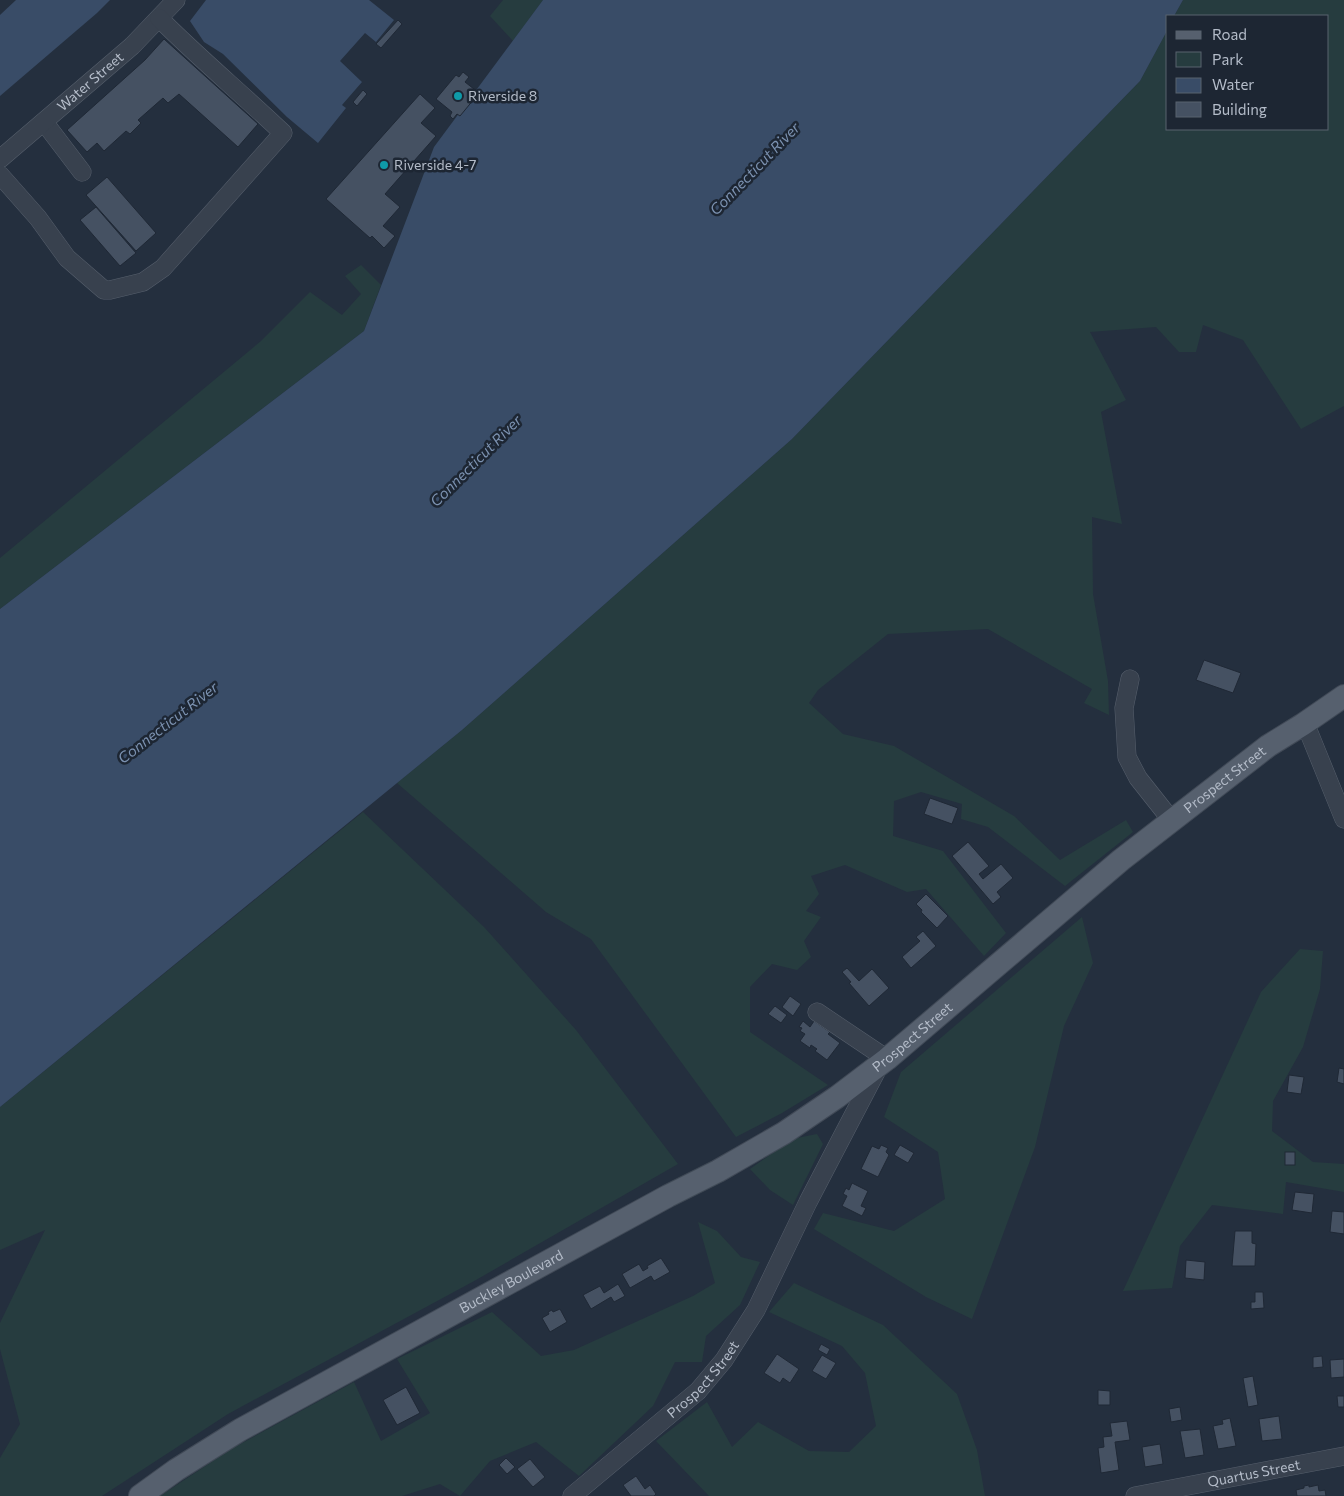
<svg xmlns="http://www.w3.org/2000/svg" width="1344" height="1496" viewBox="0 0 1344 1496" font-family="Commissioner,sans-serif">
<rect width="100%" height="100%" fill="#242f3e"/>
<g fill="#263c3f">
<path d="M503,0H543L513,41L490,16Z"/>
<path d="M1183,0H1344V406L1301,429L1243,340L1203,325L1196,352H1179L1156,327L1090,332L1126,400L1101,412L1122,524L1092,517L1093,594L1108,681L1109,715L1084,703L1092,689L988,629L888,634L818,690L809,703L843,734L894,746L1014,816L1060,860L1126,820L1133,832L1065,886L988,827L961,819L962,804L921,792L894,801L893,836L943,851L1006,933L984,956L926,889L907,892L845,865L811,876L819,894L806,911L821,917L804,941L811,957L797,970L772,964L750,987V1032L828,1085L782,1113L736,1137L591,939L546,912L397,783L462,730L792,439L1140,81L1168,29V129H1328V16H1174Z"/>
<path d="M361,265L381,285L364,331L0,609V558L261,341L310,292L342,315L361,294L345,276Z"/>
<path d="M363,812L484,927L576,1030L678,1164L476,1280L228,1414L102,1496H0V1458L20,1424L0,1349V1323L45,1230L0,1250V1107Z"/>
<path d="M1082,917L1093,963L1064,1026L1035,1147L972,1319L926,1297L814,1229L823,1213L894,1231L945,1199L938,1152L884,1117L901,1072Z"/>
<path d="M1300,949L1323,951L1320,989L1303,1047L1273,1101L1272,1131L1313,1162L1344,1164V1192L1286,1182L1283,1214L1212,1205L1180,1246L1172,1288L1123,1291L1261,992Z"/>
<path d="M817,1134L823,1144L793,1205L770,1190L750,1169L792,1139Z"/>
<path d="M698,1222L717,1231L741,1257L760,1262L740,1305L706,1336L702,1362H675L653,1406L579,1476L536,1442L490,1461L460,1496L440,1484L402,1496H160L231,1449L354,1382L381,1441L430,1413L397,1359L492,1312L541,1356L574,1350L693,1296L715,1283Z"/>
<path d="M794,1283L883,1325L957,1394L977,1450L985,1496H709L656,1441L707,1402L732,1447L758,1422L809,1451L849,1452L876,1426L865,1373L842,1346L769,1312Z"/>
</g>
<g fill="#394c67">
<path d="M16,0H110L97,13L0,96V15Z"/>
<path d="M206,0H369L394,20L376,42L365,33L340,61L362,82L342,105L346,108L318,143L287,117L223,54L204,42L190,21Z"/>
<path d="M543,0H1183L1174,16H1168V29L1140,81L792,439L462,730L0,1107V609L364,331L434,147Z"/>
</g>
<g fill="#455162" stroke="#1f2835">
<path d="M398,20L402,24L381,48L376,44Z"/>
<path d="M164,39L258,124L238,147L179,94L168,103L163,98L138,120L141,123L130,134L126,131L104,151L97,143L87,152L67,130L145,60Z"/>
<path d="M463,72L469,77L465,82L479,93L460,116L457,114L453,119L450,116L452,112L436,99L456,75L459,77Z"/>
<path d="M363,90L367,94L357,106L353,102Z"/>
<path d="M420,94L435,108L421,123L436,136L385,194L400,207L383,226L395,236L384,248L372,236L370,238L326,199Z"/>
<path d="M107,177L156,233L136,251L86,195Z"/>
<path d="M96,207L136,253L120,266L80,220Z"/>
<path d="M1204,660L1241,673L1233,693L1196,680Z"/>
<path d="M930,798L958,808L952,824L924,814Z"/>
<path d="M968,842L989,866L979,874L983,879L1001,864L1013,878L997,892L1001,897L993,904L952,856Z"/>
<path d="M926,894L948,916L937,928L921,912L922,910L916,904Z"/>
<path d="M923,931L936,946L911,968L902,957L920,941L916,937Z"/>
<path d="M847,968L859,981L872,969L889,988L869,1006L849,983L851,982L842,972Z"/>
<path d="M790,996L801,1004L793,1016L782,1007Z"/>
<path d="M775,1006L787,1015L781,1023L768,1014Z"/>
<path d="M803,1021L810,1027L814,1021L830,1032L828,1034L840,1043L827,1060L815,1051L817,1049L811,1045L810,1048L800,1041L805,1034L800,1031L802,1028L799,1027Z"/>
<path d="M1339,1068L1344,1069V1084L1337,1082Z"/>
<path d="M1289,1075L1304,1077L1301,1094L1287,1092Z"/>
<path d="M881,1145L888,1148L886,1152L889,1155L878,1177L861,1169L872,1146L879,1149Z"/>
<path d="M900,1145L914,1153L908,1163L894,1155Z"/>
<rect x="1285" y="1152" width="10" height="13"/>
<path d="M852,1183L868,1191L861,1206L866,1208L862,1216L842,1206L847,1196L843,1194L846,1188L849,1190Z"/>
<path d="M1295,1192L1314,1194L1312,1213L1292,1210Z"/>
<path d="M1332,1211L1344,1212V1234L1330,1232Z"/>
<path d="M1235,1231H1252V1243L1256,1244L1255,1266H1232Z"/>
<path d="M661,1258L670,1272L654,1281L651,1276L630,1288L622,1274L639,1264L643,1271L648,1268L647,1266Z"/>
<path d="M1186,1260L1205,1262L1204,1280L1185,1278Z"/>
<path d="M618,1284L625,1296L614,1302L611,1297L591,1309L583,1295L600,1286L604,1293Z"/>
<path d="M1255,1292H1263L1264,1308L1251,1309V1302H1255Z"/>
<path d="M560,1309L567,1322L550,1332L542,1318L549,1314L548,1312L552,1310L553,1312Z"/>
<path d="M821,1344L830,1349L827,1355L818,1350Z"/>
<path d="M777,1354L799,1369L790,1383L783,1378L780,1383L764,1373Z"/>
<path d="M822,1355L836,1363L826,1379L812,1371Z"/>
<path d="M1322,1356L1323,1367L1313,1368V1357Z"/>
<path d="M1344,1359V1377L1331,1378L1330,1360Z"/>
<path d="M1253,1376L1258,1405L1248,1407L1243,1378Z"/>
<path d="M406,1387L420,1413L397,1425L383,1400Z"/>
<path d="M1098,1390L1110,1391V1405H1098Z"/>
<path d="M1337,1396H1344V1407H1338Z"/>
<path d="M1180,1407L1182,1420L1171,1422L1169,1409Z"/>
<path d="M1279,1416L1282,1439L1262,1441L1259,1419Z"/>
<path d="M1230,1418L1236,1446L1218,1449L1213,1426L1223,1424L1222,1420Z"/>
<path d="M1127,1421L1130,1440L1115,1442L1119,1470L1101,1473L1098,1448L1104,1447L1103,1437L1112,1436L1110,1423Z"/>
<path d="M1200,1429L1204,1455L1185,1458L1180,1431Z"/>
<path d="M1160,1444L1163,1464L1145,1467L1142,1447Z"/>
<path d="M506,1458L515,1467L507,1474L499,1465Z"/>
<path d="M530,1459L545,1477L533,1487L517,1469Z"/>
<path d="M636,1476L645,1489L650,1485L656,1494L654,1496H631L623,1485Z"/>
<path d="M1309,1485V1487L1318,1485L1319,1491L1325,1490L1326,1496H1297L1296,1490L1304,1488V1486Z"/>
</g>
<g fill="none" stroke-linecap="round" stroke-linejoin="round">
<defs>
<g id="minor">
<path d="M44,122L82,172"/>
<path id="s1" d="M0,159L132,46L176,0"/>
<path d="M0,175L38,218L67,258L104,290H110L143,282L163,268L283,133C242,94 199,58 159,18"/>
<path d="M1130,679L1124,708L1127,757L1138,778L1172,821"/>
<path d="M1305,723L1344,819"/>
<path d="M817,1012L887,1059"/>
<path id="s2" d="M572,1496L698,1391L724,1360L756,1310L808,1202L878,1068"/>
<path id="s3" d="M1135,1496L1344,1456"/>
</g>
<g id="major">
<path id="s4" d="M140,1496L176,1470L240,1430L516,1279L668,1196L718,1171L784,1133L809,1116L837,1097L887,1059L1121,860L1268,746L1302,725L1344,696"/>
</g>
</defs>
<use href="#minor" stroke="#565f6c" stroke-width="19"/>
<use href="#major" stroke="#414a57" stroke-width="24"/>
<use href="#minor" stroke="#38414e" stroke-width="18"/>
<use href="#major" stroke="#56606e" stroke-width="22"/>
</g>
<g fill="#0f9aa8" stroke="#1d2633" stroke-width="2">
<circle cx="458" cy="96" r="5"/>
<circle cx="384" cy="165" r="5"/>
</g>
<g text-anchor="middle" stroke-width="5" stroke-linejoin="round" paint-order="stroke">
<g font-size="14" fill="#b4bcc9" stroke="#1d2633">
<text dy="5" stroke="none"><textPath href="#s1" startOffset="119">Water Street</textPath></text>
<text dy="5" stroke="none"><textPath href="#s4" startOffset="1305">Prospect Street</textPath></text>
<text dy="5" stroke="none"><textPath href="#s4" startOffset="900">Prospect Street</textPath></text>
<text dy="5" stroke="none"><textPath href="#s4" startOffset="429">Buckley Boulevard</textPath></text>
<text dy="5" stroke="none"><textPath href="#s2" startOffset="176">Prospect Street</textPath></text>
<text dy="5" stroke="none"><textPath href="#s3" startOffset="121">Quartus Street</textPath></text>
</g>
<g font-size="14" fill="#b4bcc9" stroke="#1d2633" text-anchor="start">
<text x="468" y="101">Riverside 8</text>
<text x="394" y="170">Riverside 4-7</text>
</g>
<g font-size="15" font-style="italic" fill="#7c92b1" stroke="#1d2633">
<text transform="translate(755 169) rotate(-46)" y="5">Connecticut River</text>
<text transform="translate(476 461) rotate(-45)" y="5">Connecticut River</text>
<text transform="translate(168 723) rotate(-38)" y="5">Connecticut River</text>
</g>
</g>
<rect x="1166" y="15" width="162" height="115" fill="#1d2633" stroke="#59626f"/>
<rect x="1176" y="31" width="25" height="8" fill="#56606e" stroke="#59626f"/>
<text x="1212" y="40" font-size="15" fill="#b4bcc9">Road</text>
<rect x="1176" y="52" width="25" height="15" fill="#263c3f" stroke="#59626f"/>
<text x="1212" y="65" font-size="15" fill="#b4bcc9">Park</text>
<rect x="1176" y="78" width="25" height="15" fill="#394c67" stroke="#59626f"/>
<text x="1212" y="90" font-size="15" fill="#b4bcc9">Water</text>
<rect x="1176" y="102" width="25" height="15" fill="#455162" stroke="#59626f"/>
<text x="1212" y="115" font-size="15" fill="#b4bcc9">Building</text>
</svg>
